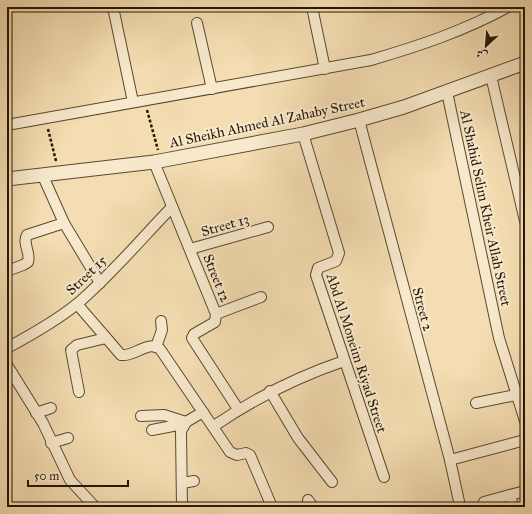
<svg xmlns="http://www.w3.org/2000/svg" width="532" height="514" viewBox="0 0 532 514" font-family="'IM FELL Great Primer',Amiri,serif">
<rect width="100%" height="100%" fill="#f4ddb2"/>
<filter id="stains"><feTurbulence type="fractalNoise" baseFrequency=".005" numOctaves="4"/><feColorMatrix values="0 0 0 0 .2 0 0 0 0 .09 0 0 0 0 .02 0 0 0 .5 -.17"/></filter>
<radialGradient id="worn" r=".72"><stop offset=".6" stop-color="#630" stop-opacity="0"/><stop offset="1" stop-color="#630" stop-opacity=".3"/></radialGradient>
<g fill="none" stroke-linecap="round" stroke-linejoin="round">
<defs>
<g id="minor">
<path d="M113,7L133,102"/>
<path d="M312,7L325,69"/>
<path d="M197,23L212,89"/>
<path d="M491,76L525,221"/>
<path d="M447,92L499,338L525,421"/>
<path d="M359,120L450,460L460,506"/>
<path d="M7,125L371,60C419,46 464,31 508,7"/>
<path d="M303,134L339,253L336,261L318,268L316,275L384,477"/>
<path d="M154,162L216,314L215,322L194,334L192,338L238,409"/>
<path d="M42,174L64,223L100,283"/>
<path d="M190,249L268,227"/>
<path d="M7,271L23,265L28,262C31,253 22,243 27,235L64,223"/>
<path d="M77,304L121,355C135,357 147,340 160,349L230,452L237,455L246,453L250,455L272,507"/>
<path d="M216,314L261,297"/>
<path d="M156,347L162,330L161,321"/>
<path d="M7,348C31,335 56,321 77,304C111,275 141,239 172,207"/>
<path d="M7,365L43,423L70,480L95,507"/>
<path d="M270,391L298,438L332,482"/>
<path d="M79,392L71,350L77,345L106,338"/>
<path d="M476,403L516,395"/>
<path d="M36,413L51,408"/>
<path d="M141,416L164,415L186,422"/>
<path d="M214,426C255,398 297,377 344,361"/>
<path d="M152,430L183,424"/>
<path d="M51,443L68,438"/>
<path d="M450,460L525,440"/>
<path d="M182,483L194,481"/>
<path d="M510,495L513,507"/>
<path d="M308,500L313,507"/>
<path d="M484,502L525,491"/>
<path d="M182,507L181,431L186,422L203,412"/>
</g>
<path id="tertiary" d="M7,179L154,162L303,134L359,120L404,107L525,63"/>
</defs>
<use href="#minor" stroke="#5a4830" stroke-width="12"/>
<use href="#tertiary" stroke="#5a4830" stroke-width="15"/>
<g stroke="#261605" stroke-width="2.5" stroke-dasharray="3 2" stroke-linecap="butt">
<path d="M147,110L158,150"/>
<path d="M48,129L56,161"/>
</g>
<use href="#minor" stroke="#f8e9cd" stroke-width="10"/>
<use href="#tertiary" stroke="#f8e9cd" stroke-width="13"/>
</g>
<g text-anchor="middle" stroke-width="4" stroke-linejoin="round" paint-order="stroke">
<g font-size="14" fill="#261605" stroke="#f8e9cd">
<text transform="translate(267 122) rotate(-12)" y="5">Al Sheikh Ahmed Al Zahaby Street</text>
<text transform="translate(486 208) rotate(78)" y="5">Al Shahid Selim Kheir Allah Street</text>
<text transform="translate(225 225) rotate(-16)" y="5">Street 13</text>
<text transform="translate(86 275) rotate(-44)" y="5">Street 15</text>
<text transform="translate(217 278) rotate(68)" y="5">Street 12</text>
<text transform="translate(423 309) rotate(75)" y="5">Street 2</text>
<text transform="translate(357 353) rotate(72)" y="5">Abd Al Moneim Riyad Street</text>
</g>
</g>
<rect width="532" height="514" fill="none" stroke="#f4ddb2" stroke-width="24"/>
<rect x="8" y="8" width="516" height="498" fill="none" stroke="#261605" stroke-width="2"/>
<rect x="12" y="12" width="508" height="490" fill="none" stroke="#261605"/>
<g transform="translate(486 46) rotate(206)" stroke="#f8e9cd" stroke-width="3" paint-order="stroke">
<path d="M0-3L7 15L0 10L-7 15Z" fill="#261605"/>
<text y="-6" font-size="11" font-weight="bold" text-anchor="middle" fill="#261605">ش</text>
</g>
<path d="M28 480v6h100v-6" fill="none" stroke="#261605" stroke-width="2"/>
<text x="34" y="480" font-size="12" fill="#261605" stroke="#f8e9cd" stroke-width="3" paint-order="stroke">50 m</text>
<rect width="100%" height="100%" filter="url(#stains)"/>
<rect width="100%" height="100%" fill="url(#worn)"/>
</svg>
